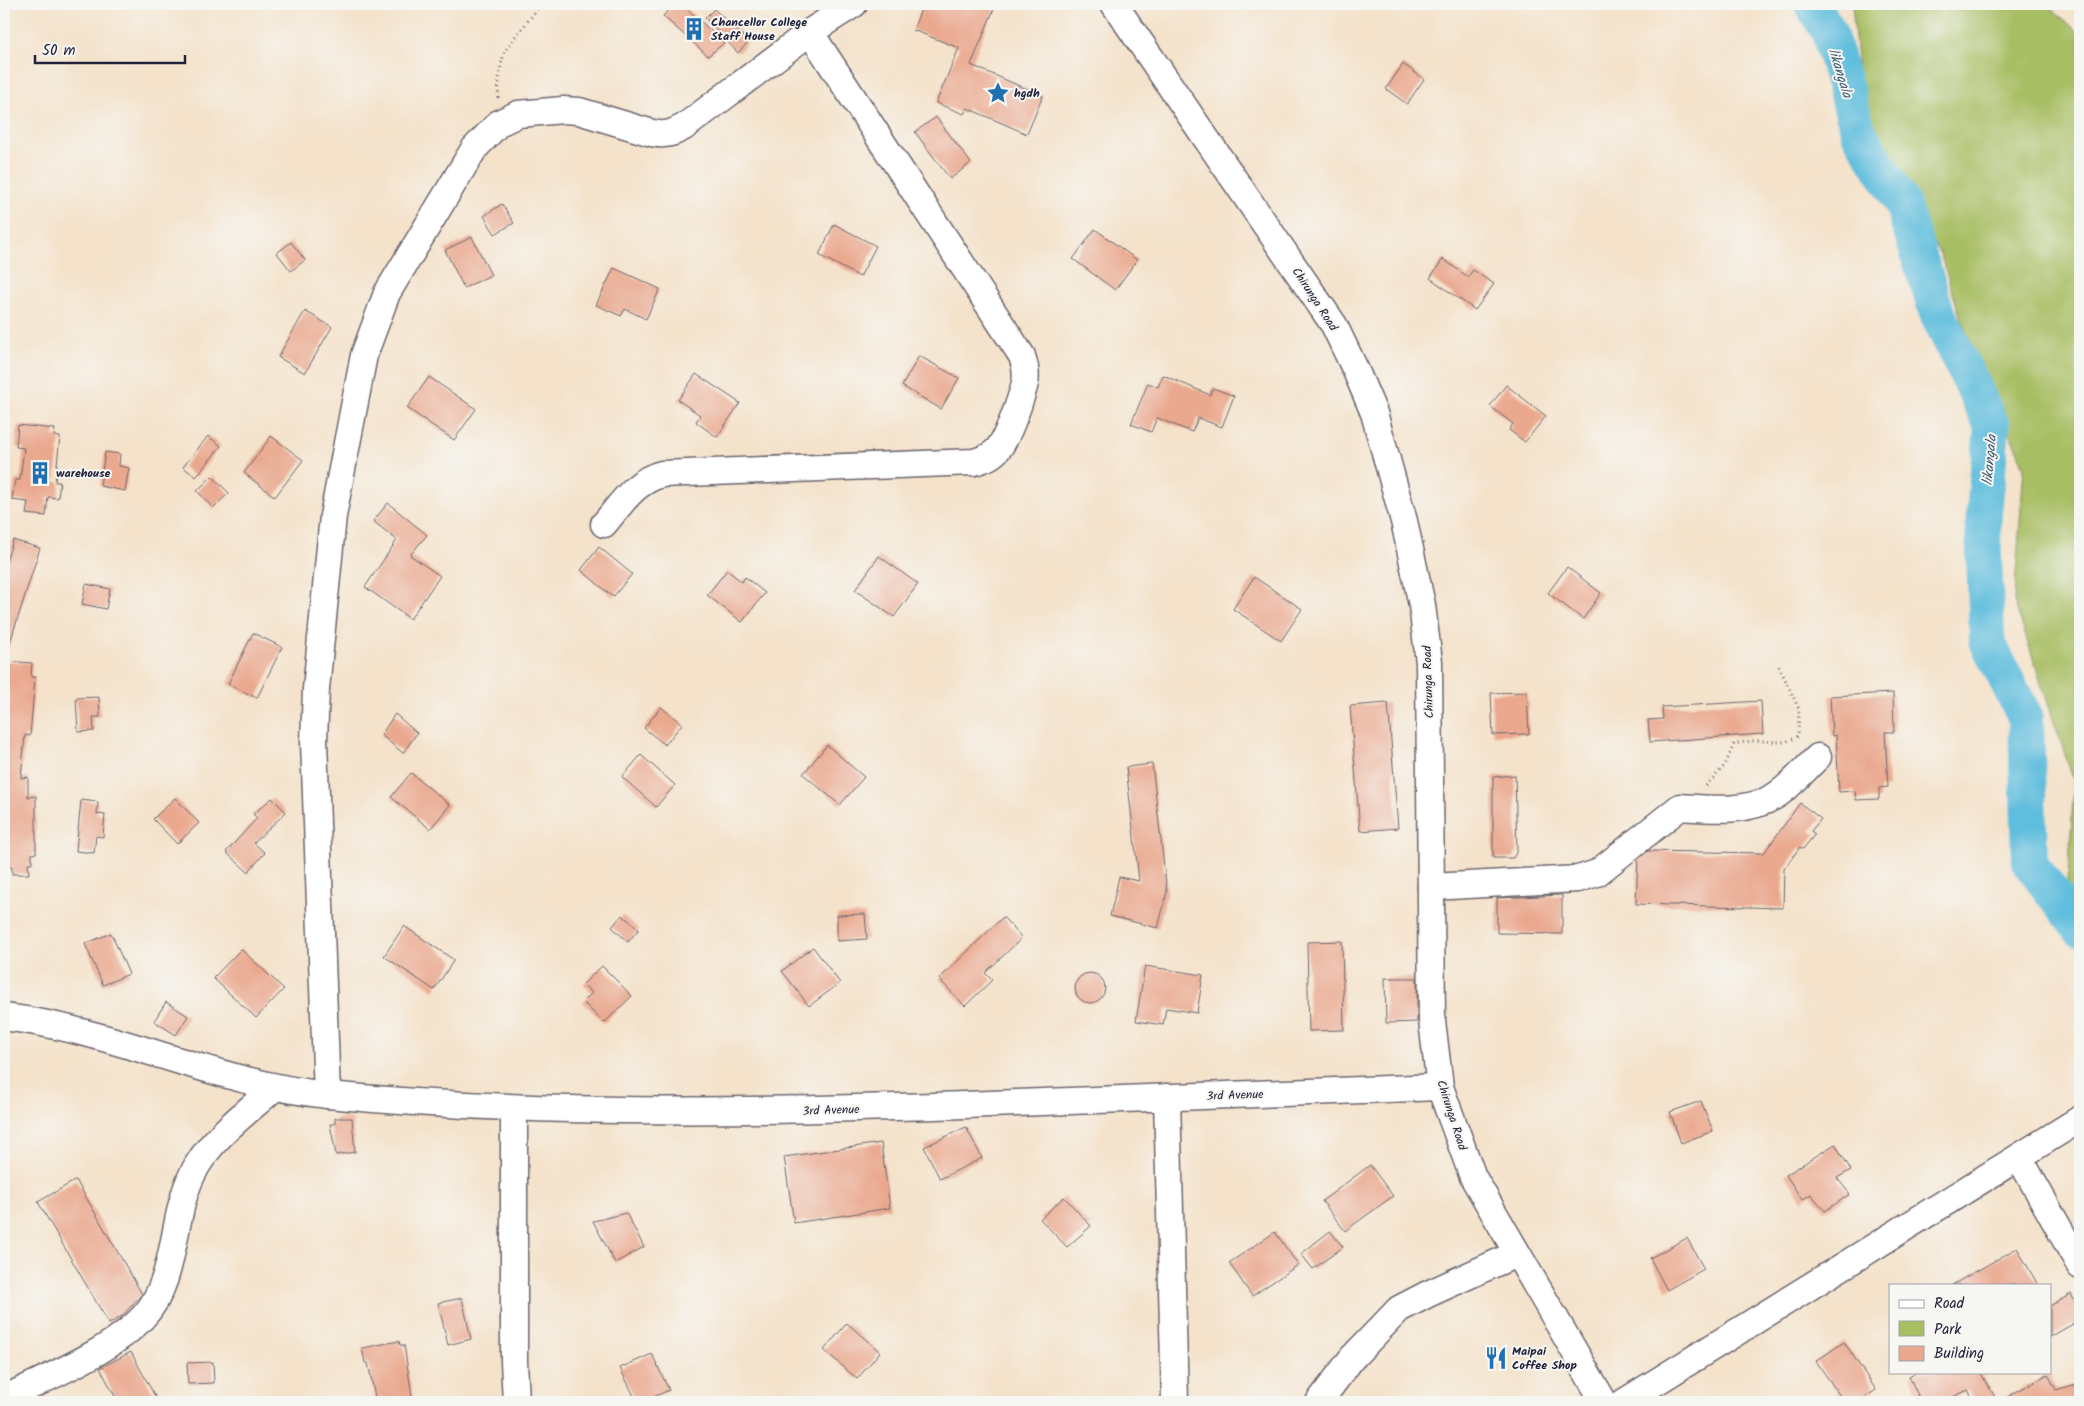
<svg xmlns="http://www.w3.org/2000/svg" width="2084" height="1406" viewBox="0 0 2084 1406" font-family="Kalam,sans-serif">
<rect width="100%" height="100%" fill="#f6f6f2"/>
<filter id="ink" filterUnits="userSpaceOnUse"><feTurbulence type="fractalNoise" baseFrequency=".02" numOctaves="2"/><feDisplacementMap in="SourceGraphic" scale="10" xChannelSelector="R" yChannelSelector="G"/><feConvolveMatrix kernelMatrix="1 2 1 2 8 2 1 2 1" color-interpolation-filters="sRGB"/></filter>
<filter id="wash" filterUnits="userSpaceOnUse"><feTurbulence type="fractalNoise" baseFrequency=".0096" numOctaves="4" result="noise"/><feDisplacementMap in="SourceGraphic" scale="20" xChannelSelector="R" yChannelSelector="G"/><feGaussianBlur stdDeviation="1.12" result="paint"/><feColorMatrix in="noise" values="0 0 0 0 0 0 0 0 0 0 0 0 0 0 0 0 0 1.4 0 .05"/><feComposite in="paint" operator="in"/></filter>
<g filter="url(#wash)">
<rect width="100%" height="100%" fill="#f4e2ca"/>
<path fill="#a8be63" stroke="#65704f" d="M1852,4H2046L2076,30H2080V917L2067,898L2074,782L2014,601L2024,467L1962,322L1940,253L1890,180L1860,94Z"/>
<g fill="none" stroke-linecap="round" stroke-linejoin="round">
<path stroke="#5fbddd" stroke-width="36" d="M1812,4L1828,30L1859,133L1902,203L1937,313L1992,426L1983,525L1987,641L2026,719L2030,863L2080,929"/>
</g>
<g id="blocks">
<g fill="#eaa98f">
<path d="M675,4H682L724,43L708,56L663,16Z"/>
<path d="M923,4H996L971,65L1043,96L1027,134L967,108L964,114L936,103L959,48L913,30Z"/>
<path d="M714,9L749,41L738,53L705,18Z"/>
<path d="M1403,64L1424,79L1407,104L1386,89Z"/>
<path d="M936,117L971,163L950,179L915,132Z"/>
<path d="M502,204L514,223L495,234L484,216Z"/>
<path d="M834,224L876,246L860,277L819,255Z"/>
<path d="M1095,229L1137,260L1115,290L1073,259Z"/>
<path d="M472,237L491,275L464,288L445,250Z"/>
<path d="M291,242L305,260L291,271L277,253Z"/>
<path d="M1443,259L1468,277L1473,270L1494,284L1475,310L1430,278Z"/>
<path d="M614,268L660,289L646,319L625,309L621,316L596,305Z"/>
<path d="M305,311L332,327L305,373L278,357Z"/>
<path d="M919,356L959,378L941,409L902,386Z"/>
<path d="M696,374L740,403L717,437L696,422L700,415L678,400Z"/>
<path d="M1163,375L1210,395L1213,388L1234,396L1222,427L1198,418L1192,432L1157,418L1151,432L1131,424L1148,383L1158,387Z"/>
<path d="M429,377L476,409L454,440L407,408Z"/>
<path d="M1506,385L1546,416L1525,442L1509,430L1513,424L1490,406Z"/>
<path d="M18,425L55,429L54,436L60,437L55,482H60L58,498L48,497L46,516L26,514L28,502L12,500L15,480H20L24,448L16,447Z"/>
<path d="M208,436L221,446L196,477L183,467Z"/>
<path d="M271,436L303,460L275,497L244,473Z"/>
<path d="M105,452L120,454L119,466L129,468L125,491L100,486Z"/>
<path d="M212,476L229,493L213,508L197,491Z"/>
<path d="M388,503L427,535L410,555L440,576L410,619L365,587L397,540L373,521Z"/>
<path d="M13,540L40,548L7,652L4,651V568Z"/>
<path d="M599,547L632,574L613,597L581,570Z"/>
<path d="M879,556L918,584L894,617L855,590Z"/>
<path d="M1567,567L1601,593L1583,619L1548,593Z"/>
<path d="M727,570L742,582L745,577L765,593L742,622L707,595Z"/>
<path d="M1254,577L1302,609L1281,641L1233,609Z"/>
<path d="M86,584L110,589L106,609L82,604Z"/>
<path d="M253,633L282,647L257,698L228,684Z"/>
<path d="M6,661L32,663L31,677H35L30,736L25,735L21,778L28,777V797L36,796V853L32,854V863H28L29,874H12V867H4V673Z"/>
<path d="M1527,692L1529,734L1493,735L1491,693Z"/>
<path d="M1893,693L1894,732H1885L1888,787L1879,788V799L1856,800L1855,791L1839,792L1836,735L1832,736L1830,696Z"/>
<path d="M99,697L100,717H93L94,731L78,732L76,698Z"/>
<path d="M1761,701L1763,734L1650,742L1648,720L1663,719L1662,707Z"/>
<path d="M1388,703L1398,828L1360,831L1350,706Z"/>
<path d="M661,707L682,724L665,745L644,728Z"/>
<path d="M395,714L417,733L403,753L381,735Z"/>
<path d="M827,745L864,777L840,805L803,774Z"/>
<path d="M641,755L675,785L656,807L622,777Z"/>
<path d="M1152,764L1167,892L1158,928L1110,916L1119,877L1139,881L1126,767Z"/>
<path d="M411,773L450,805L430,829L391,797Z"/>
<path d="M1515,775L1517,851L1513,858H1493V777Z"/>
<path d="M175,798L199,823L177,844L153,819Z"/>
<path d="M272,798L286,812L254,843L265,853L248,872L226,852L257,818L253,814Z"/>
<path d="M81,800L98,802L97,814L105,815L103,837L96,836L94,853L76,851Z"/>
<path d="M1800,803L1821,819L1811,831L1815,834L1803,849L1800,847L1784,869L1783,908L1636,904L1638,859L1648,851L1764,853Z"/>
<path d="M1562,895V934L1497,933V898Z"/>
<path d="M865,914L867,939L837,941V915Z"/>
<path d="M622,915L639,929L628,942L612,927Z"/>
<path d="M1003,917L1022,938L985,973L992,980L965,1006L939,979Z"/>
<path d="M404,926L454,960L434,990L384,956Z"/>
<path d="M111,933L129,974L103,985L85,944Z"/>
<path d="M1342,941L1344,1030L1309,1031L1307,942Z"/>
<path d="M813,947L840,983L809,1006L782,971Z"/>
<path d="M241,949L284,989L256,1018L213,978Z"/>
<path d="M602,966L632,996L604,1023L583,1002L592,993L583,984Z"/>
<path d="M1145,966L1203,975L1197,1013L1166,1008L1163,1025L1136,1021Z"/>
<circle cx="1090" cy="988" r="15"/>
<path d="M1385,978H1417V1022L1386,1023Z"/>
<path d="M166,1002L188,1016L176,1035L154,1021Z"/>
<path d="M1701,1101L1713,1131L1681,1143L1670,1112Z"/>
<path d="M335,1118H352L355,1152L336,1155L330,1124H335Z"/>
<path d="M966,1127L982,1158L940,1179L924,1147Z"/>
<path d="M881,1143L890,1208L794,1223L784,1157Z"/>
<path d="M1835,1144L1851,1170L1837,1178L1850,1194L1825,1211L1811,1194L1802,1200L1786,1175Z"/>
<path d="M1370,1165L1393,1196L1345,1231L1322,1201Z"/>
<path d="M76,1180L142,1294L122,1316L109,1324L38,1202Z"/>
<path d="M1064,1197L1091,1226L1067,1247L1040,1219Z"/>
<path d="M626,1213L644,1247L615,1263L593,1221Z"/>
<path d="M1330,1231L1343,1247L1313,1269L1301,1254Z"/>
<path d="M1275,1232L1298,1265L1252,1296L1229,1263Z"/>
<path d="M1687,1238L1704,1269L1667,1290L1650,1258Z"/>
<path d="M2017,1248L2038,1285H1952Z"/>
<path d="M2071,1294L2080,1312V1320L2050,1337V1306Z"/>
<path d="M462,1298L471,1339L448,1345L438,1303Z"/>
<path d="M847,1323L880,1352L857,1379L824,1350Z"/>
<path d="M399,1341L400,1345H404L413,1402H376L368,1363H365L362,1348Z"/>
<path d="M1844,1342L1876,1390L1858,1402H1844L1816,1361Z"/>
<path d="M131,1352L158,1402H118L100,1368Z"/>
<path d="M652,1354L669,1390L642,1402H637L620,1368Z"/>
<path d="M213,1362L214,1383L188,1384L187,1363Z"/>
<path d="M1917,1372H1980L1998,1402L2048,1374L2056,1390L2080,1383V1402H1975L1968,1390L1942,1402H1921L1909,1376Z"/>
</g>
</g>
</g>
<g filter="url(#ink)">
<use href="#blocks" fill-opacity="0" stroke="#6c656d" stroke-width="1"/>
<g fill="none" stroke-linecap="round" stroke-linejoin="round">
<defs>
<g id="minor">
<path d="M1114,4L1334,325L1356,371L1374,413L1404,521L1422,605L1429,662L1432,1021L1440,1087L1473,1177L1604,1402"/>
<path d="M604,524C621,504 636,480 662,474L974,462C984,459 991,457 998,449C1008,437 1021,399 1025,383C1027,374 1025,365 1022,356L810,32"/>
<path d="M1431,887L1578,879L1597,873L1680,807C1710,809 1748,813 1775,796C1790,787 1805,769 1818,757"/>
<path d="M4,1017C115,1030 217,1084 328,1095C548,1116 769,1112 990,1104C1140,1098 1290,1092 1440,1087"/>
<path d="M327,1095L314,741L316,689L333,516L364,355L387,293L474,149L499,123L518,114L563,110L579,111L652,133C665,136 673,133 684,127L810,32L854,4"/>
<path d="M1167,1097L1175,1402"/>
<path d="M514,1109V1361L516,1402"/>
<path d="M2019,1157L2080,1266"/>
<path d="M4,1399C47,1377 111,1352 143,1317C177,1282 171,1218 192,1175C209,1139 245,1114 274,1088"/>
<path d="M1319,1402L1352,1358L1399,1309L1428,1294L1516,1254"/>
<path d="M1624,1402L2080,1119"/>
</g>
</defs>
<use href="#minor" stroke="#6c656d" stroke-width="29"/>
<g stroke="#6c656d" stroke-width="3" stroke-dasharray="1 4" stroke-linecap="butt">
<path d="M498,98C499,83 499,62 507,48C517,32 531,20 540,4"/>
<path d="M1706,786L1725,765L1734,744C1744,742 1754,740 1763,741C1777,742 1786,744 1798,736L1799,709L1778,664"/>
</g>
<use href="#minor" stroke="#fff" stroke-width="26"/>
</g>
</g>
<defs>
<symbol id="building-bare" viewBox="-9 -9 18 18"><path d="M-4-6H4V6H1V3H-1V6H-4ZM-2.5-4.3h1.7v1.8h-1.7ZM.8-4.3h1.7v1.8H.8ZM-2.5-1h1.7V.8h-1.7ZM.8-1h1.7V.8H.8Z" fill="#1f6fb2" stroke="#f6f6f2" stroke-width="2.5" paint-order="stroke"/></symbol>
<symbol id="sight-bare" viewBox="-9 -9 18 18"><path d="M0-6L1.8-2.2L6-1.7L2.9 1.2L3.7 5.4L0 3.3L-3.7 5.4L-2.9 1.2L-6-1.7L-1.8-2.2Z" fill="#1f6fb2" stroke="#f6f6f2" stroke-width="2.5" paint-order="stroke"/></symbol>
<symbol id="restaurant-bare" viewBox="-9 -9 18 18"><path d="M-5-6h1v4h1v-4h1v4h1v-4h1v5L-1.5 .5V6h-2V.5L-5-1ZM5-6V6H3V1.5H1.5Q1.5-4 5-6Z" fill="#1f6fb2" stroke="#f6f6f2" stroke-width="2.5" paint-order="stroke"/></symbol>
</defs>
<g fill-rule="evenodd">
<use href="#building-bare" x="678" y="13" width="32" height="32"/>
<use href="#sight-bare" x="982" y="77" width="32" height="32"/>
<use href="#building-bare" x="24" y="457" width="32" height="32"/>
<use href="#restaurant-bare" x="1480" y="1342" width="32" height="32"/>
</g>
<g text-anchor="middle" stroke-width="4" stroke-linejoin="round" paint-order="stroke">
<g font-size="12" font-weight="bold" fill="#22223b" stroke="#f6f6f2" text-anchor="start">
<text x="711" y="26">Chancellor College<tspan x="711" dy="14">Staff House</tspan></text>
<text x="1014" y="97">hgdh</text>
<text x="56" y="477">warehouse</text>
<text x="1512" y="1355">Maipai<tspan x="1512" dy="14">Coffee Shop</tspan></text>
</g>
<g font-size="12" fill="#22223b" stroke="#f6f6f2">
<text transform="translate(1315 299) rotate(57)" y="4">Chirunga Road</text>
<text transform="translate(1428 682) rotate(-92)" y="4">Chirunga Road</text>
<text transform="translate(1235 1095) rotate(-2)" y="4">3rd Avenue</text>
<text transform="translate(831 1110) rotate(-2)" y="4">3rd Avenue</text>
<text transform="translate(1452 1115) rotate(72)" y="4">Chirunga Road</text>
</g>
<g font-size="14" font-style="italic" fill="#375874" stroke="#f6f6f2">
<text transform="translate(1841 73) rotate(73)" y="5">likangala</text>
<text transform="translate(1989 460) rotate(-85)" y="5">likangala</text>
</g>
</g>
<rect width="2084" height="1406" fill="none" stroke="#f6f6f2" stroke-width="20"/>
<rect x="1889" y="1284" width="162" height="90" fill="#f6f6f2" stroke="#a1a1a9"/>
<rect x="1899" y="1300" width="25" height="8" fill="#ffffff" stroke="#a1a1a9"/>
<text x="1934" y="1308" font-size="15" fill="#22223b">Road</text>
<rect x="1899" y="1321" width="25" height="15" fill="#a8be63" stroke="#a1a1a9"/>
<text x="1934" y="1334" font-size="15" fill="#22223b">Park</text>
<rect x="1899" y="1346" width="25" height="15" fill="#eaa98f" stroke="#a1a1a9"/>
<text x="1934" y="1358" font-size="15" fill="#22223b">Building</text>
<path d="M35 55v8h150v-8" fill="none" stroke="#22223b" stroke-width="2.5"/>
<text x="42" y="55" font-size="15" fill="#22223b" stroke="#f6f6f2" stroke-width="4" paint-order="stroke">50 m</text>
</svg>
